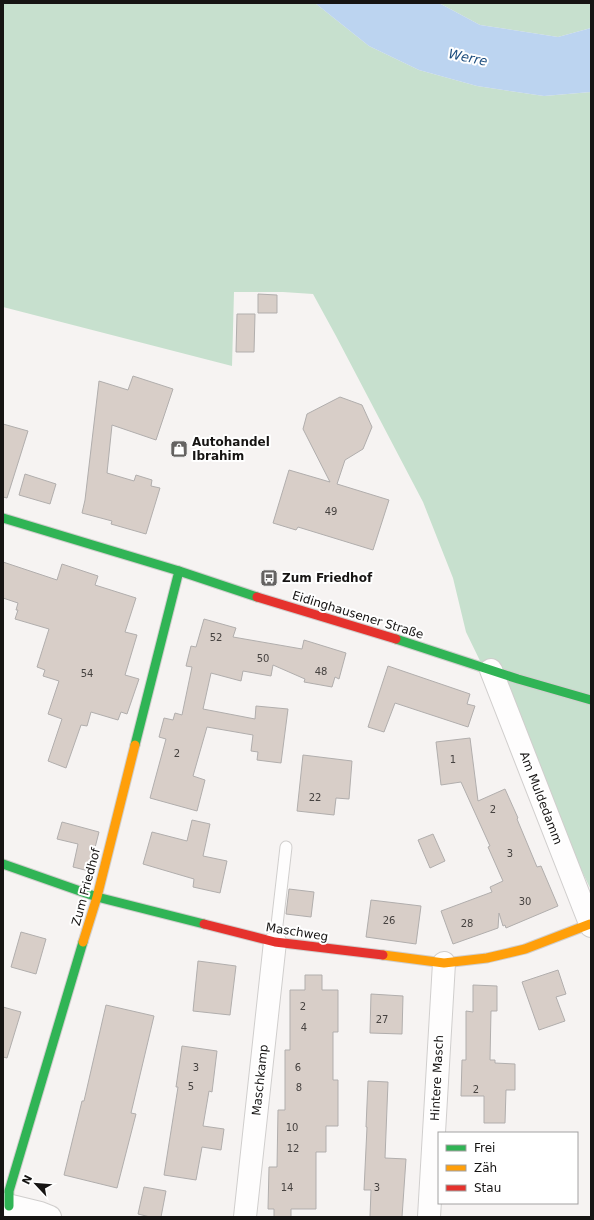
<svg xmlns="http://www.w3.org/2000/svg" width="594" height="1220" viewBox="0 0 594 1220" font-family="'DejaVu Sans',sans-serif">
<rect width="100%" height="100%" fill="#f6f3f2"/>
<g fill="#c7e0ce">
<path d="M3,3H315L369,46L419,70L477,86L544,96L591,92V890L466,632L453,578L423,502L336,336L313,294L283,292H234L232,366L3,307Z"/>
<path d="M439,3H591V28L558,37L480,25Z"/>
</g>
<path fill="#bcd4f0" d="M315,3H439L480,25L558,37L591,28V92L544,96L477,86L419,70L369,46Z"/>
<g fill="#d8cec8" stroke="#b1aead">
<path d="M258,294L277,295V313H258Z"/>
<path d="M237,314H255L254,352H236Z"/>
<path d="M133,376L173,389L156,440L112,425L107,473L134,481L136,475L152,480L151,486L160,488L146,534L111,524L112,521L82,513L85,500L99,381L128,390Z"/>
<path d="M340,397L362,405L372,427L363,449L345,460L337,484L389,500L373,550L298,527L296,530L273,523L289,470L330,482L303,429L307,414Z"/>
<path d="M3,424L28,431L7,498L3,497Z"/>
<path d="M25,474L56,484L50,504L19,495Z"/>
<path d="M3,562L57,580L62,564L98,576L95,585L136,598L125,632L137,635L125,675L139,679L127,714L121,712L118,720L91,712L87,726L81,725L66,768L48,761L62,719L48,714L59,681L43,676L45,670L37,667L49,629L15,619L18,610H16L18,603L3,598Z"/>
<path d="M204,619L236,628L233,637L302,649L304,640L346,653L339,679L335,677L332,687L304,682L305,679L273,665L271,676L243,671L241,681L211,673L203,709L255,719L256,706L288,709L281,763L257,760L258,752L251,751L253,735L207,727L193,776L205,780L197,811L150,798L166,739L159,737L164,718L173,720L175,713L182,715L192,667L186,666L191,646L196,647Z"/>
<path d="M388,666L470,694L467,704L475,706L468,727L395,703L384,732L368,727Z"/>
<path d="M470,738L478,801L505,789L518,818L517,819L537,867L541,866L558,906L506,928L505,925L503,926L499,913L498,928L453,944L441,911L492,892L490,887L503,881L488,847L490,846L461,782L441,785L436,742Z"/>
<path d="M303,755L352,761L349,799L336,798L334,815L297,811Z"/>
<path d="M192,820L210,824L203,856L227,861L220,893L193,887L194,879L143,864L152,832L187,841Z"/>
<path d="M62,822L99,832L89,871L73,867L78,844L57,839Z"/>
<path d="M433,834L445,861L430,868L418,840Z"/>
<path d="M289,889L314,892L311,917L286,914Z"/>
<path d="M371,900L421,906L416,944L366,937Z"/>
<path d="M21,932L46,939L36,974L11,967Z"/>
<path d="M198,961L236,966L230,1015L193,1011Z"/>
<path d="M558,970L566,994L556,997L565,1021L539,1030L522,982Z"/>
<path d="M305,975H322V990H338V1032H333V1080H338V1126H326V1152H316V1209H291V1217H274V1209H268L269,1167H277L278,1110H285V1050H290V990H305Z"/>
<path d="M473,985L497,986V1011H491L490,1060H495V1063L515,1064V1090H506L505,1123H484V1096H461L462,1060H466V1011L473,1012Z"/>
<path d="M371,994L403,996L402,1034L370,1033Z"/>
<path d="M106,1005L154,1016L131,1113L136,1114L117,1188L64,1175L82,1101H84Z"/>
<path d="M3,1007L21,1012L7,1058L3,1057Z"/>
<path d="M182,1046L217,1051L212,1092L209,1091L203,1126L224,1129L221,1150L202,1147L196,1180L164,1175L178,1087H176Z"/>
<path d="M368,1081L388,1082L385,1158L406,1159L402,1217H370L371,1190H364L367,1127H366Z"/>
<path d="M144,1187L166,1191L161,1217H150L138,1214Z"/>
</g>
<g fill="none" stroke-linecap="round" stroke-linejoin="round">
<defs>
<path id="lane" d="M275,942L286,847"/>
<g id="street">
<path d="M491,670L591,926"/>
<path d="M3,1204L40,1213L50,1217"/>
<path d="M245,1217L275,942"/>
<path d="M429,1217L444,963"/>
</g>
<g id="fast">
<path d="M3,518L179,571L257,597"/>
<path d="M396,639L518,679L591,700"/>
<path d="M135,745L179,571"/>
<path d="M3,864L97,897L204,924"/>
<path d="M9,1206V1191L83,942"/>
</g>
<g id="slow">
<path d="M83,942L97,897L135,745"/>
<path d="M383,955L444,963L487,958L525,949L590,924"/>
</g>
<g id="jam">
<path d="M257,597L396,639"/>
<path d="M204,924L275,942L383,955"/>
</g>
</defs>
<use href="#lane" stroke="#d0cecd" stroke-width="13"/>
<use href="#street" stroke="#d0cecd" stroke-width="24"/>
<use href="#fast" stroke="#d0cecd" stroke-width="11"/>
<use href="#slow" stroke="#d0cecd" stroke-width="11"/>
<use href="#jam" stroke="#d0cecd" stroke-width="11"/>
<use href="#lane" stroke="#fefdfd" stroke-width="11"/>
<use href="#street" stroke="#fefdfd" stroke-width="22"/>
<use href="#fast" stroke="#30b455" stroke-width="9"/>
<use href="#slow" stroke="#ff9f0a" stroke-width="9"/>
<use href="#jam" stroke="#e5322d" stroke-width="9"/>
</g>
<defs>
<symbol id="shop-square" viewBox="-11 -11 22 22"><rect x="-9" y="-9" width="18" height="18" rx="4" fill="#646261" stroke="#fff"/><path d="M-5-2.5h2.3a2.7 3.5 0 0 1 5.4 0H5L5.5 6h-11ZM-1.5-2.5h3a1.5 2.3 0 0 0-3 0Z" fill="#fff"/></symbol>
<symbol id="bus-square" viewBox="-11 -11 22 22"><rect x="-9" y="-9" width="18" height="18" rx="4" fill="#646261" stroke="#fff"/><path d="M-5-6H5V4H4V6H2V4H-2V6H-4V4H-5ZM-3.5-4V0h7V-4ZM-3.5 1.2v1.5H-2V1.2ZM2 1.2v1.5H3.5V1.2Z" fill="#fff"/></symbol>
</defs>
<g fill-rule="evenodd">
<use href="#shop-square" x="169" y="439" width="20" height="20"/>
<use href="#bus-square" x="259" y="568" width="20" height="20"/>
</g>
<g text-anchor="middle" stroke-width="4" stroke-linejoin="round" paint-order="stroke">
<g font-size="10" fill="#464240">
<text x="331" y="515">49</text>
<text x="216" y="641">52</text>
<text x="263" y="662">50</text>
<text x="321" y="675">48</text>
<text x="87" y="677">54</text>
<text x="177" y="757">2</text>
<text x="453" y="763">1</text>
<text x="315" y="801">22</text>
<text x="493" y="813">2</text>
<text x="510" y="857">3</text>
<text x="525" y="905">30</text>
<text x="389" y="924">26</text>
<text x="467" y="927">28</text>
<text x="303" y="1010">2</text>
<text x="382" y="1023">27</text>
<text x="304" y="1031">4</text>
<text x="196" y="1071">3</text>
<text x="298" y="1071">6</text>
<text x="191" y="1090">5</text>
<text x="299" y="1091">8</text>
<text x="476" y="1093">2</text>
<text x="292" y="1131">10</text>
<text x="293" y="1152">12</text>
<text x="287" y="1191">14</text>
<text x="377" y="1191">3</text>
</g>
<g font-size="12" font-weight="bold" fill="#161413" stroke="#fff" text-anchor="start">
<text x="192" y="446">Autohandel<tspan x="192" dy="14">Ibrahim</tspan></text>
<text x="282" y="582">Zum Friedhof</text>
</g>
<g font-size="12" fill="#161413" stroke="#fff">
<text transform="translate(358 615) rotate(17)" y="4">Eidinghausener Straße</text>
<text transform="translate(541 798) rotate(69)" y="4">Am Muldedamm</text>
<text transform="translate(86 887) rotate(-75)" y="4">Zum Friedhof</text>
<text transform="translate(297 932) rotate(9)" y="4">Maschweg</text>
<text transform="translate(437 1078) rotate(-87)" y="4">Hintere Masch</text>
<text transform="translate(260 1080) rotate(-84)" y="4">Maschkamp</text>
</g>
<g font-size="13" font-style="italic" fill="#1d4e7f" stroke="#fff">
<text transform="translate(468 57) rotate(12)" y="5">Werre</text>
</g>
</g>
<rect width="594" height="1220" fill="none" stroke="#161413" stroke-width="8"/>
<rect x="438" y="1132" width="140" height="72" fill="#ffffff" stroke="#a2a1a1"/>
<rect x="446" y="1145" width="20" height="6" fill="#30b455" stroke="#a2a1a1"/>
<text x="474" y="1152" font-size="12" fill="#161413">Frei</text>
<rect x="446" y="1165" width="20" height="6" fill="#ff9f0a" stroke="#a2a1a1"/>
<text x="474" y="1172" font-size="12" fill="#161413">Zäh</text>
<rect x="446" y="1185" width="20" height="6" fill="#e5322d" stroke="#a2a1a1"/>
<text x="474" y="1192" font-size="12" fill="#161413">Stau</text>
<g transform="translate(36 1184) rotate(296)" stroke="#ffffff" stroke-width="3" paint-order="stroke">
<path d="M0-3L7 15L0 10L-7 15Z" fill="#161413"/>
<text y="-6" font-size="11" font-weight="bold" text-anchor="middle" fill="#161413">N</text>
</g>
</svg>
